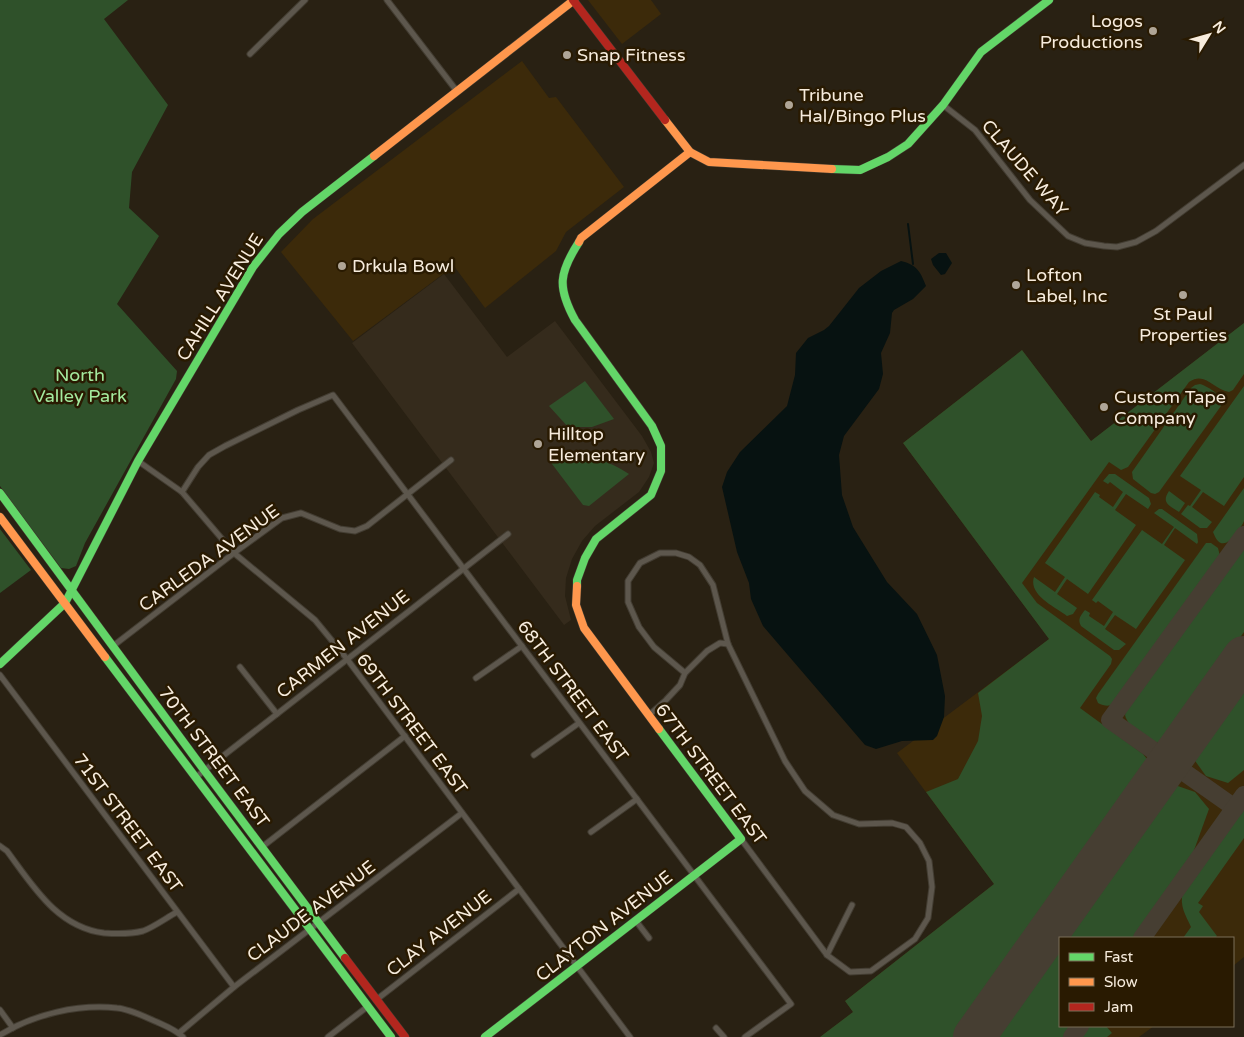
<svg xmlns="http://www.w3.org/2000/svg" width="1244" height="1037" viewBox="0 0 1244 1037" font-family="'Varela Round',sans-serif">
<rect width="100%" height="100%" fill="#292113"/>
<g fill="#3c2a0a">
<path d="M588,0H651L661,14L622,44Z"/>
<path d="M522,61L549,98L556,97L624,187L566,232L556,251L485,308L454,266L353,341L281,252L313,219Z"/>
<path d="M1244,323V957L1233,966V938H1060V1026H1154L1139,1037H820L853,1012L845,1001L994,884L897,753L1049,639L903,443L1022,350L1091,441Z"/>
</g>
<path fill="#352b1c" d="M444,274L507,357L555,321L642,436L651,452L654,463L649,477L639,492L595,526L582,541L572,559L566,578L565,596L571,620L564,625L352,343Z"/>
<g fill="#2f512a">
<path d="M0,0H128L104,19L168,105L132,172L129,208L159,236L117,304L177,371L176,379L85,543L76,566L69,569L61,568L0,486Z"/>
<path d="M1244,323V374L1233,390L1229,392C1213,389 1205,371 1189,382L1128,467L1121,470L1109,462L1022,583L1037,603L1110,656L1112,659L1111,664L1080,708L1143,754L1147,759L1144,773L956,1037H820L853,1012L845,1001L994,884L926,792L958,779L978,741L982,716L978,693L1049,639L903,443L1022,350L1091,441Z"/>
<path d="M585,381L614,419L592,427H568L549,406Z"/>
<path d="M1200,384C1209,387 1223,395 1221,406L1159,492L1155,494L1151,493L1133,479L1132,472L1191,388L1195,385Z"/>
<path d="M1244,386V477L1224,506L1203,492L1192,507L1212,522L1207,528H1200L1181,514L1188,505L1190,506L1201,490L1180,476Z"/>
<path d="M571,454C594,457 609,461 629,474L589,506L583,505L549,460Z"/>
<path d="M1109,474H1115L1149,498L1151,504L1148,509L1126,494L1115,510L1136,525L1088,594L1067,579L1057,594L1077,608L1073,614L1067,616C1055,607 1028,595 1034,577L1055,592L1065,577L1045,563L1095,492L1100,495L1099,497L1113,507L1123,492L1110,482L1108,484L1103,481Z"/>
<path d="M1244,488C1244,498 1244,511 1244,521C1243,524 1240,528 1238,531C1229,543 1220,551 1213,532Z"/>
<path d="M1169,491L1185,503L1179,512C1169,505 1161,503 1169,491Z"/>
<path d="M1159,509H1162L1197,534L1198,542L1197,544L1175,528L1164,545L1185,560L1136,629L1115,615L1105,629L1126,644L1119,650H1114L1081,626C1077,619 1081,615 1085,610L1090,613L1089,616L1104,626L1113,612L1098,601L1096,603L1092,600L1142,530L1162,544L1174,527L1154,513Z"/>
<path d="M0,529L31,570L0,593Z"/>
<path d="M1206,543H1211L1218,548L1220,556L1118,700C1112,707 1106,707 1098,703L1096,698L1098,694Z"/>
<path d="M1244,543V632L1171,735L1160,743C1147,741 1128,728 1125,715L1127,708Z"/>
<path d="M1244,683V770L1228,783L1206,776L1193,758V756Z"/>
<path d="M1175,785L1195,792L1209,809L1193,853L1133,938H1063L1171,786Z"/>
<path d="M1244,808V838L1198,903L1203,906L1199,912L1217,936L1215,938H1183L1191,927C1186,916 1179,905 1183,893Z"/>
<path d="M1060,942V1026H1071L1063,1037H992Z"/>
<path d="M1087,1026H1106L1112,1033L1107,1037H1080Z"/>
</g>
<g fill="#071211">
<path d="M939,253H946L952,263L945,274L941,275L933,265L931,259Z"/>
<path d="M901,261C917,265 920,271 926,286L913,299L894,310L892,313L890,333L881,353L883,374L879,389L844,436L839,455L842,495L853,527L861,540L887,582L917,614L937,655L945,696L944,717L937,736L933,740L902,741L876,749L865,745L763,626L751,599L749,583L737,552L722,487L727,472L740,452L787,406L795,375L796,353L808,338L824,330L829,326L859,288L881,271Z"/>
</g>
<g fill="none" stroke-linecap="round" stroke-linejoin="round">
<path stroke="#071211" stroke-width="2" d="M908,224L913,264"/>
<g stroke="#463e32" stroke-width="18">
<path d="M1235,808L1110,720L1244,535"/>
<path d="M1142,938L1244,795"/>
<path d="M1072,1037L1080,1026"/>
</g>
<path stroke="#463e32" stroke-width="42" d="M974,1037L1244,657"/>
<defs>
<g id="street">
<path d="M387,0L456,90"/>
<path d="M250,54L305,0"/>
<path d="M943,105L975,130L1030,200L1068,236L1085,243L1104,246L1117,247L1136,242L1156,231L1244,165"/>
<path d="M138,461L182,492L234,553L315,620L347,659L630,1037"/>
<path d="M182,492L198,467L209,455L225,446L298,410L333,395L791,1004L745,1037"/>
<path d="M113,646L234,553L282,518L301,513L340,529L355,531L367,526L451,460"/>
<path d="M240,667L277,714"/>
<path d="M685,673L654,647L639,627L628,602V581L640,563L660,553H676L689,557L700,565L713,585L728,644L785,761L805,791L833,815L859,824L892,823L906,827L920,843L929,861L932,887L928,918L915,939L871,971L850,972L827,955L741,839"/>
<path d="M0,675L234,987"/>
<path d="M476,678L522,646"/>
<path d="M649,715L666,700L680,685L685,673L707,651L720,643L728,644"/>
<path d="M534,755L579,723"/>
<path d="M196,777L508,534"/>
<path d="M591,832L637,799"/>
<path d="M0,846L7,851C33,886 57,927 104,933C117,934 131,934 143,931C154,927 166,918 177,912"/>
<path d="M262,847L405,736"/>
<path d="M636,921L649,938"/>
<path d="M827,955L852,905"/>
<path d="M376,1000L519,889"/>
<path d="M0,1010L13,1028"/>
<path d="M716,1028L724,1037"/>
<path d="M179,1033L234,987L462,813"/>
<path d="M0,1035C34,1014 78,1004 117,1008C130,1009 145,1017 157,1022C166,1026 176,1030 183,1037"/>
<path d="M328,1037L367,1007"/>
</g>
<g id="fast">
<path d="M832,169L860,170L888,157L908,144L943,105L981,52L1049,0"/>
<path d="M0,493L204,770L345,958"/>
<path d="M577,586V580L585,558L596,539L651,495L661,471V446L652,426L575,320C557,287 559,273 579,242"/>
<path d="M105,657L391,1037"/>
<path d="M0,664L65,603L138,461L253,267L279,234L302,212L374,156"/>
<path d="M485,1037L741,839L659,729"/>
</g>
<g id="slow">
<path d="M665,120L690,152L709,162L832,169"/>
<path d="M374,156L574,0"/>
<path d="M579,242L581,238L690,152"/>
<path d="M0,517L105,657"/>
<path d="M577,586L576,605L584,628L659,729"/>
</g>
<g id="jam">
<path d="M573,0L665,120"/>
<path d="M345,958L405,1037"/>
</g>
</defs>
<use href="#street" stroke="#433d32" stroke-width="7"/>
<use href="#fast" stroke="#433d32" stroke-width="9"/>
<use href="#slow" stroke="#433d32" stroke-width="9"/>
<use href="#jam" stroke="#433d32" stroke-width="9"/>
<use href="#street" stroke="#5d574d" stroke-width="5"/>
<use href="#fast" stroke="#63d668" stroke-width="8"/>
<use href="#slow" stroke="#ff974d" stroke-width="8"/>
<use href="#jam" stroke="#b3261e" stroke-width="8"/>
</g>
<g fill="#afa596" stroke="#291a01" stroke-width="2">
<circle cx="1153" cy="31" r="5"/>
<circle cx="567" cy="55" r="5"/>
<circle cx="789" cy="105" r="5"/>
<circle cx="342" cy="266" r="5"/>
<circle cx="1016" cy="285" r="5"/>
<circle cx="1183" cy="295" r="5"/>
<circle cx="1104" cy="407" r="5"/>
<circle cx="538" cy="444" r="5"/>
</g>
<g text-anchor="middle" stroke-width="5" stroke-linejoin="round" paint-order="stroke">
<g font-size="18" fill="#f7ecdd" stroke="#291a01" text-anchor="start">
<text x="1143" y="27" text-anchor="end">Logos<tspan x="1143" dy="21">Productions</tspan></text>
<text x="577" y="61">Snap Fitness</text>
<text x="799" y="101">Tribune<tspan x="799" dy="21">Hal/Bingo Plus</tspan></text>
<text x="352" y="272">Drkula Bowl</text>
<text x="1026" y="281">Lofton<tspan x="1026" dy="21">Label, Inc</tspan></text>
<text x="1183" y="320" text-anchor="middle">St Paul<tspan x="1183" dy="21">Properties</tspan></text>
<text x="1114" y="403">Custom Tape<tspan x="1114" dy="21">Company</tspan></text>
<text x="548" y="440">Hilltop<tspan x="548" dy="21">Elementary</tspan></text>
</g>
<g font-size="18" fill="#f7ecdd" stroke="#291a01">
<text transform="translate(1025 168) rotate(49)" y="6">CLAUDE WAY</text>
<text transform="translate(220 297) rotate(-58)" y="6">CAHILL AVENUE</text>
<text transform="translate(209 558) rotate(-36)" y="6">CARLEDA AVENUE</text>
<text transform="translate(343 644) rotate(-38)" y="6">CARMEN AVENUE</text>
<text transform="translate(573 691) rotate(53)" y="6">68TH STREET EAST</text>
<text transform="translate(412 724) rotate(53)" y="6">69TH STREET EAST</text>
<text transform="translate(214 757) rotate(53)" y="6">70TH STREET EAST</text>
<text transform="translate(711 774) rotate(53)" y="6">67TH STREET EAST</text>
<text transform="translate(128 823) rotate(53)" y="6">71ST STREET EAST</text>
<text transform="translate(311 911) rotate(-37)" y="6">CLAUDE AVENUE</text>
<text transform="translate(604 926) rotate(-38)" y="6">CLAYTON AVENUE</text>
<text transform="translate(439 933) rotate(-38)" y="6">CLAY AVENUE</text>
</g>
<g font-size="18" fill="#a4ea9e" stroke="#291a01">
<text x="80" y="381">North<tspan x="80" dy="21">Valley Park</tspan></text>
</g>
</g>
<rect x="1059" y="937" width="175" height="90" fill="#291a01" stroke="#7b6e59"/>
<rect x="1069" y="953" width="25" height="8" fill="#63d668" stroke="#7b6e59"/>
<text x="1104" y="962" font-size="15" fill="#f7ecdd">Fast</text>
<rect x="1069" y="978" width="25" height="8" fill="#ff974d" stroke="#7b6e59"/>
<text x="1104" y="987" font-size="15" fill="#f7ecdd">Slow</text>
<rect x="1069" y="1003" width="25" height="8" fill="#b3261e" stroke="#7b6e59"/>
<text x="1104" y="1012" font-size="15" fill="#f7ecdd">Jam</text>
<g transform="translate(1209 35) rotate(53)" stroke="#291a01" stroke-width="4" paint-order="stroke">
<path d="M0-4L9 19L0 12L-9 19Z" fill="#f7ecdd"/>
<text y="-8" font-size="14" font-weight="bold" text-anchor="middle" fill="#f7ecdd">N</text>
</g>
</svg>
